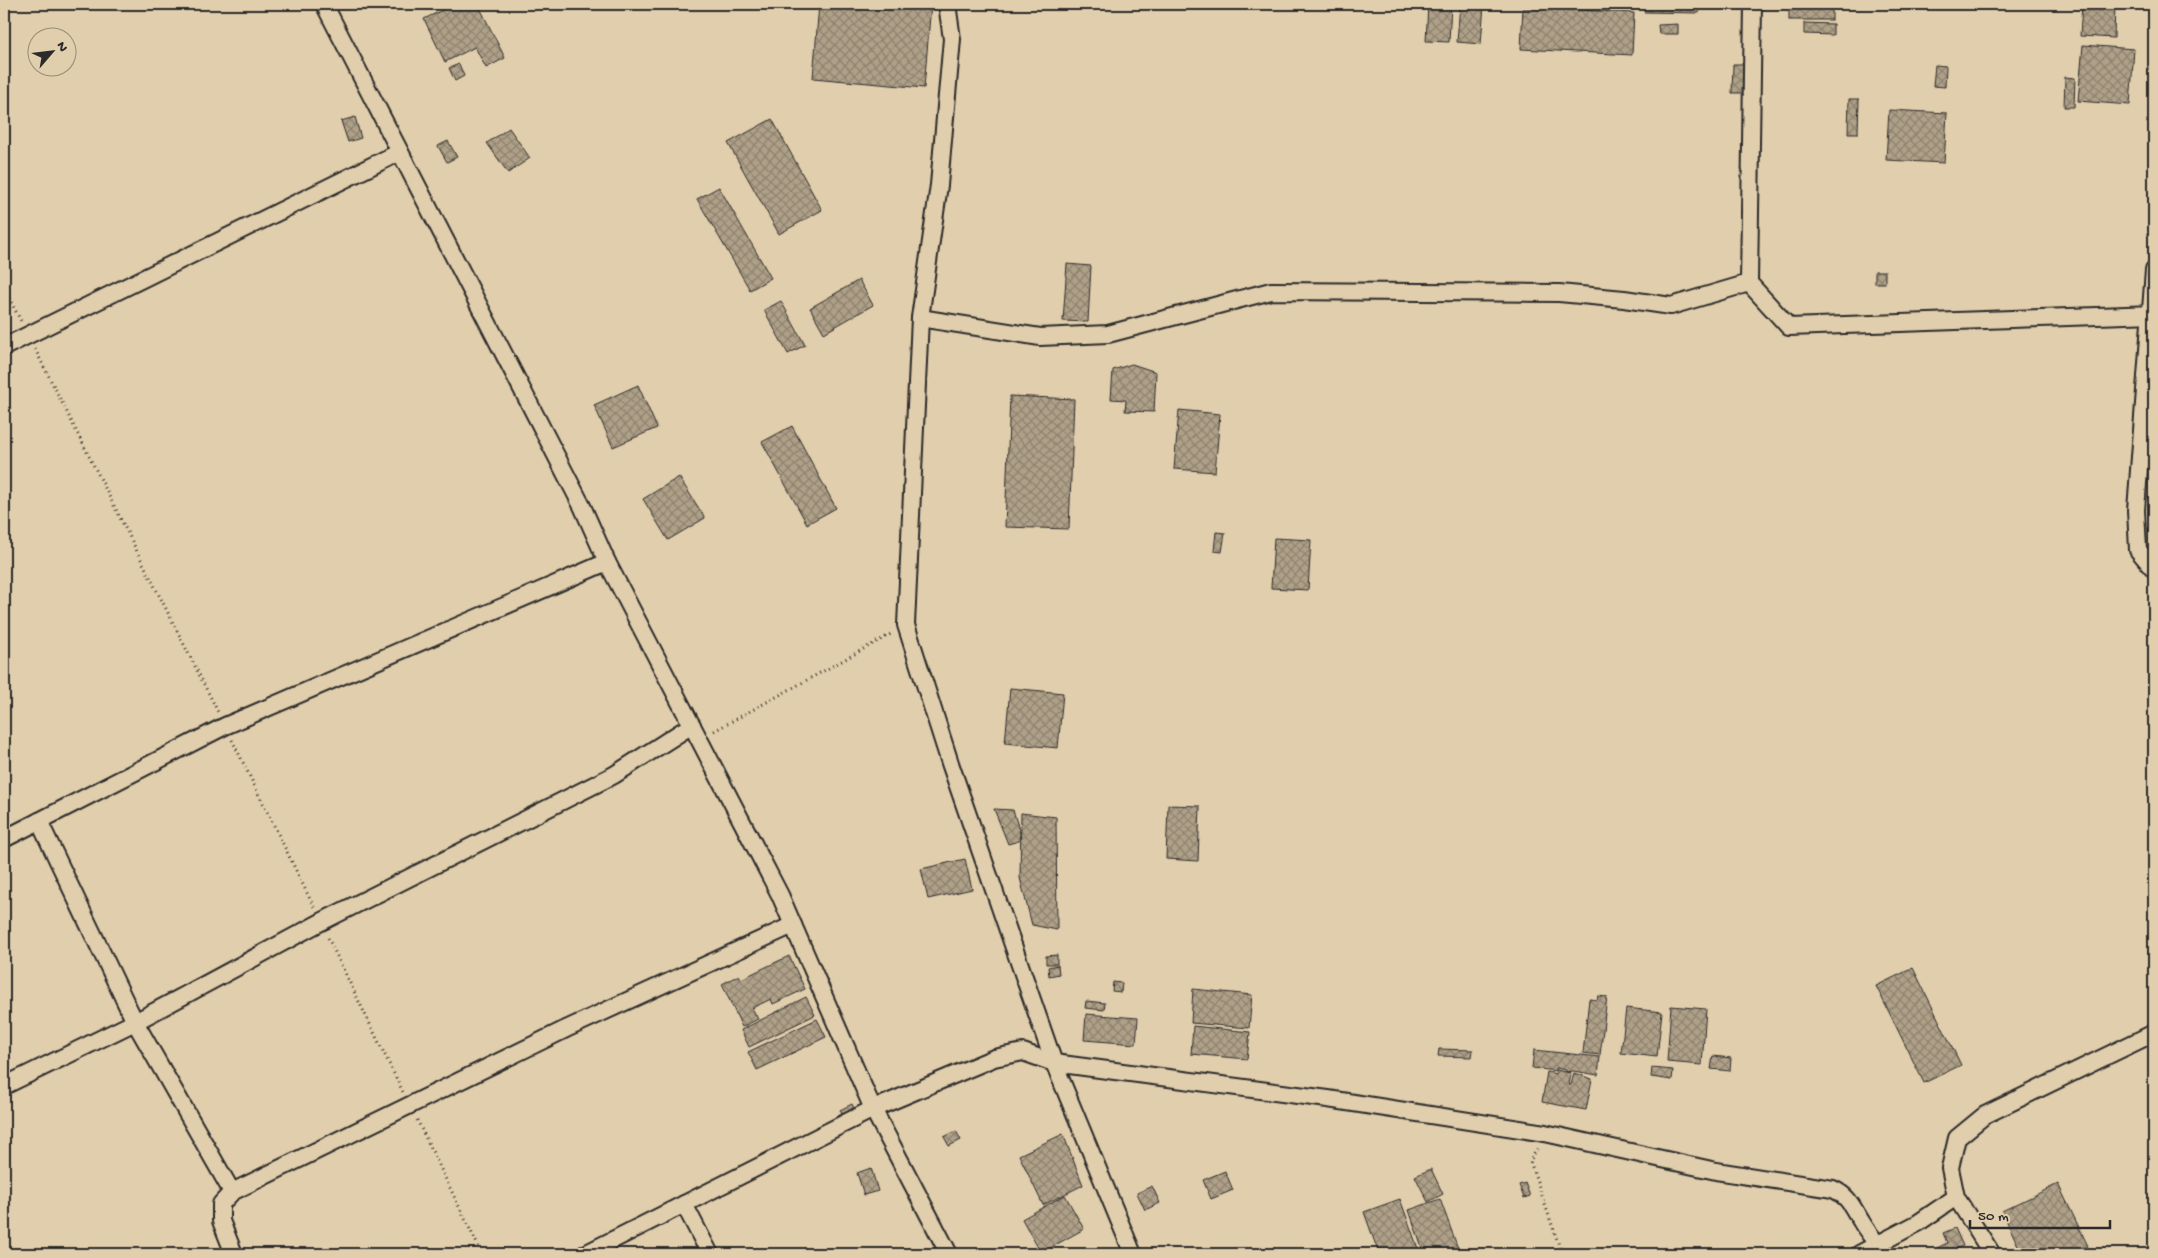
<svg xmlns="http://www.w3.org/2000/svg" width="2158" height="1258" viewBox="0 0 2158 1258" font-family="'Gochi Hand',sans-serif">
<defs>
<pattern id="building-cross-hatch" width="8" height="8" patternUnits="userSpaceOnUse" patternTransform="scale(1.25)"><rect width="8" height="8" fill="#afa088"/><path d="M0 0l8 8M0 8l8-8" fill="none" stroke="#8f836f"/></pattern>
</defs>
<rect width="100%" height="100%" fill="#e1ceac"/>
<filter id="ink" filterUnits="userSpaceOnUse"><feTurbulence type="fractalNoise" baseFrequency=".02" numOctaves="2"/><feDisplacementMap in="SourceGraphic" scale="10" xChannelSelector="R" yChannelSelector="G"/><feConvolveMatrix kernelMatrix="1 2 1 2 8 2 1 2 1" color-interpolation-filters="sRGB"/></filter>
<g filter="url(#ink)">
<g fill="url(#building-cross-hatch)" stroke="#2b2b2b">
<path d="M455,4H478L505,58L486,68L475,47L445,62L424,19Z"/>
<path d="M819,4H931L924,88L813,78Z"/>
<path d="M1428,4H1451L1449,42L1426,41Z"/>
<path d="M1460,4H1484L1481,44L1457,42Z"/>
<path d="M1644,4H1700L1699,13L1644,12Z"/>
<rect x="1789" y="4" width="43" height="16"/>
<path d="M2082,4L2115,5L2114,38L2080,36Z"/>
<path d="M1523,7L1634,13L1632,55L1521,49Z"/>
<path d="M1804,23L1833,24V35L1804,34Z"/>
<path d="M1678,24V34H1659L1658,25Z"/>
<path d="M2083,45L2134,49L2130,105L2078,101Z"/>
<path d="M459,64L464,76L455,81L449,68Z"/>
<path d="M1733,64H1750L1749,93H1732Z"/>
<path d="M1935,65L1946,66L1945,87L1933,86Z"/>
<path d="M2065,77L2075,78L2074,107H2064Z"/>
<path d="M1849,99H1859L1858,133H1848Z"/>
<path d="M1889,110L1947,113L1944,163L1886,160Z"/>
<path d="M355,117L361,138L348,142L341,121Z"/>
<path d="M772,119L822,210L779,234L728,143Z"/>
<path d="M509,128L530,158L508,173L487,143Z"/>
<path d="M448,141L457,157L447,162L438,146Z"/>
<path d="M719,187L771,278L750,290L697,199Z"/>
<path d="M1067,264L1091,266L1088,322L1063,321Z"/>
<rect x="1875" y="271" width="10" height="12"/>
<path d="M859,280L873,305L824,333L810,308Z"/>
<path d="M781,301L805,345L788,354L764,310Z"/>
<path d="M1132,364L1156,372L1154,412L1125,411L1126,400L1111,399L1113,370Z"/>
<path d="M638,385L657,428L613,447L594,405Z"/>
<path d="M1010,396L1074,399L1069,529L1005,527Z"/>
<path d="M1179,410L1220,414L1215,472L1174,469Z"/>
<path d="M792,426L836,508L807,524L762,442Z"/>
<path d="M679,477L705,518L668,540L643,499Z"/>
<path d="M1216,532L1225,533L1222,552L1214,551Z"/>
<path d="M1274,538L1311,540L1308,590L1271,588Z"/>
<path d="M1010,688L1063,693L1058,748L1005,743Z"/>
<path d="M1168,805L1200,806L1198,861L1166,859Z"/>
<path d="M994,809L1013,810L1020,833L1019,841L1008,844Z"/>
<path d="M1021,813L1056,817L1057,930L1032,925L1020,878Z"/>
<path d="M965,859L972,889L928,899L921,869Z"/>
<path d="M1057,955V964H1046V956Z"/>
<path d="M789,956L805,989L773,1004L771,999L752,1008L758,1019L742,1027L722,984L739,975L741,979Z"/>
<path d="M1058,965L1059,974L1049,976L1048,967Z"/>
<path d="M1913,968L1961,1065L1924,1083L1876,986Z"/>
<path d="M1113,982L1122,983L1121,992L1112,991Z"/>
<path d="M1193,989L1252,995L1249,1028L1191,1023Z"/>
<path d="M1598,996L1607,997L1600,1055L1583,1053L1589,999L1597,1000Z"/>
<path d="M806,997L815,1015L749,1047L741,1030Z"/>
<path d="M1086,1001L1105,1003L1104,1010L1085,1008Z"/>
<path d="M1671,1006L1706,1009L1702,1065L1667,1062Z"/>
<path d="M1626,1008L1662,1012L1657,1057L1621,1053Z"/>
<path d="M1086,1014L1138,1018L1136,1044L1084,1040Z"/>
<path d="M817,1019L826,1037L757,1070L748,1052Z"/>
<path d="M1193,1026L1250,1032L1247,1059L1191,1054Z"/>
<path d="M1439,1049L1473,1050L1472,1057L1438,1056Z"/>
<path d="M1534,1050L1600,1057L1598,1075L1573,1071L1566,1072V1070L1556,1068V1071L1532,1068Z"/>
<path d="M1713,1056L1731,1058L1730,1071L1711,1069Z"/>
<path d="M1652,1068L1673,1070L1672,1080L1651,1077Z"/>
<path d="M1556,1070L1571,1073L1569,1085H1571L1574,1073L1592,1079L1586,1110L1542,1102L1547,1072L1556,1074Z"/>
<path d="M852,1104L858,1117L846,1123L840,1110Z"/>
<path d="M956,1131L961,1140L949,1146L944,1137Z"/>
<path d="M1063,1134L1083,1185L1043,1205L1019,1155Z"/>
<path d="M871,1168L878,1191L864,1195L857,1173Z"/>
<path d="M1431,1169L1443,1194L1428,1202L1415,1176Z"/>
<path d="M1225,1171L1233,1190L1211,1199L1203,1180Z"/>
<path d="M1525,1183L1530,1196L1524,1198L1519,1185Z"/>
<path d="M2058,1184L2088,1246L2071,1254H2022L2002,1211Z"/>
<path d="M1152,1186L1160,1203L1145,1210L1137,1193Z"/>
<path d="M1065,1195L1084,1229L1041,1253L1022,1219Z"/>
<path d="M1400,1199L1420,1254H1379L1364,1212Z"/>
<path d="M1440,1199L1460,1254H1424L1409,1210Z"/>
<path d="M1955,1228L1963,1246L1945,1254H1940L1937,1248L1947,1243L1943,1233Z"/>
<path d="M1479,1248L1481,1254H1463V1253Z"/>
</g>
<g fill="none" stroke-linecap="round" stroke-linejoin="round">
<defs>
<g id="street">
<path d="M324,4L582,506L607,562L780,895L873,1109L949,1254"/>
<path d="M947,4L952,39L939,185L920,318L906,625L951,766L1054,1063L1133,1254"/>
<path d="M1753,4L1749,283L1789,327L2154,314"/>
<path d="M2154,270L2136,510L2138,550L2154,569"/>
<path d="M920,318L1040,337L1108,334L1271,291L1559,293L1624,299L1671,306L1749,283"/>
<path d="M4,347L400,152"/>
<path d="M39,821L135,1022L232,1192"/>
<path d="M4,839L225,726L607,562"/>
<path d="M4,1086L135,1022L321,922L614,775L692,725"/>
<path d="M1956,1197L1992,1254"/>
<path d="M684,1204L710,1254"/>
<path d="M234,1254L221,1221V1204L232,1192L566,1029L793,925"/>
<path d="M585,1254L873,1109L994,1058L1023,1052L1054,1063L1328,1099L1545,1133L1716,1171L1833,1189C1849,1196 1852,1207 1861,1221C1866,1230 1872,1237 1878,1245"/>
<path d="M1859,1254L1918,1223L1956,1197L1950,1168L1957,1138L1985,1115L2154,1033"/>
</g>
</defs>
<use href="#street" stroke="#2b2b2b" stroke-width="20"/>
<g stroke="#2b2b2b" stroke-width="3" stroke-dasharray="1 4" stroke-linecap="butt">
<path d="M4,289L21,321"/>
<path d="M35,349L218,712"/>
<path d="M714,731L891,634"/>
<path d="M232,740L314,907"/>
<path d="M328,938L403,1092"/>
<path d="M417,1120L482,1254"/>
<path d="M1537,1149L1530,1161L1562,1254"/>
</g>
<use href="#street" stroke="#e1ceac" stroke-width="16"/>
</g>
</g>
<rect width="2158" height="1258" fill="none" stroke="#e1ceac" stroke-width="20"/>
<rect x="10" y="10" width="2138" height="1238" fill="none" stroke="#2b2b2b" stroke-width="2" filter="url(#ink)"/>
<g transform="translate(52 52) rotate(62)"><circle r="24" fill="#e1ceac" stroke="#988d78"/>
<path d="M0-4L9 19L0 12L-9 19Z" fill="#2b2b2b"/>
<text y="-8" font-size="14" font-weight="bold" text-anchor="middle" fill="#2b2b2b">N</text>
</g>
<path d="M1970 1220v8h140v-8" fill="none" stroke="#2b2b2b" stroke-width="2.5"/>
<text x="1978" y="1220" font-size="15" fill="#2b2b2b" stroke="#e1ceac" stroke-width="4" paint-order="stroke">50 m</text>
</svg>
